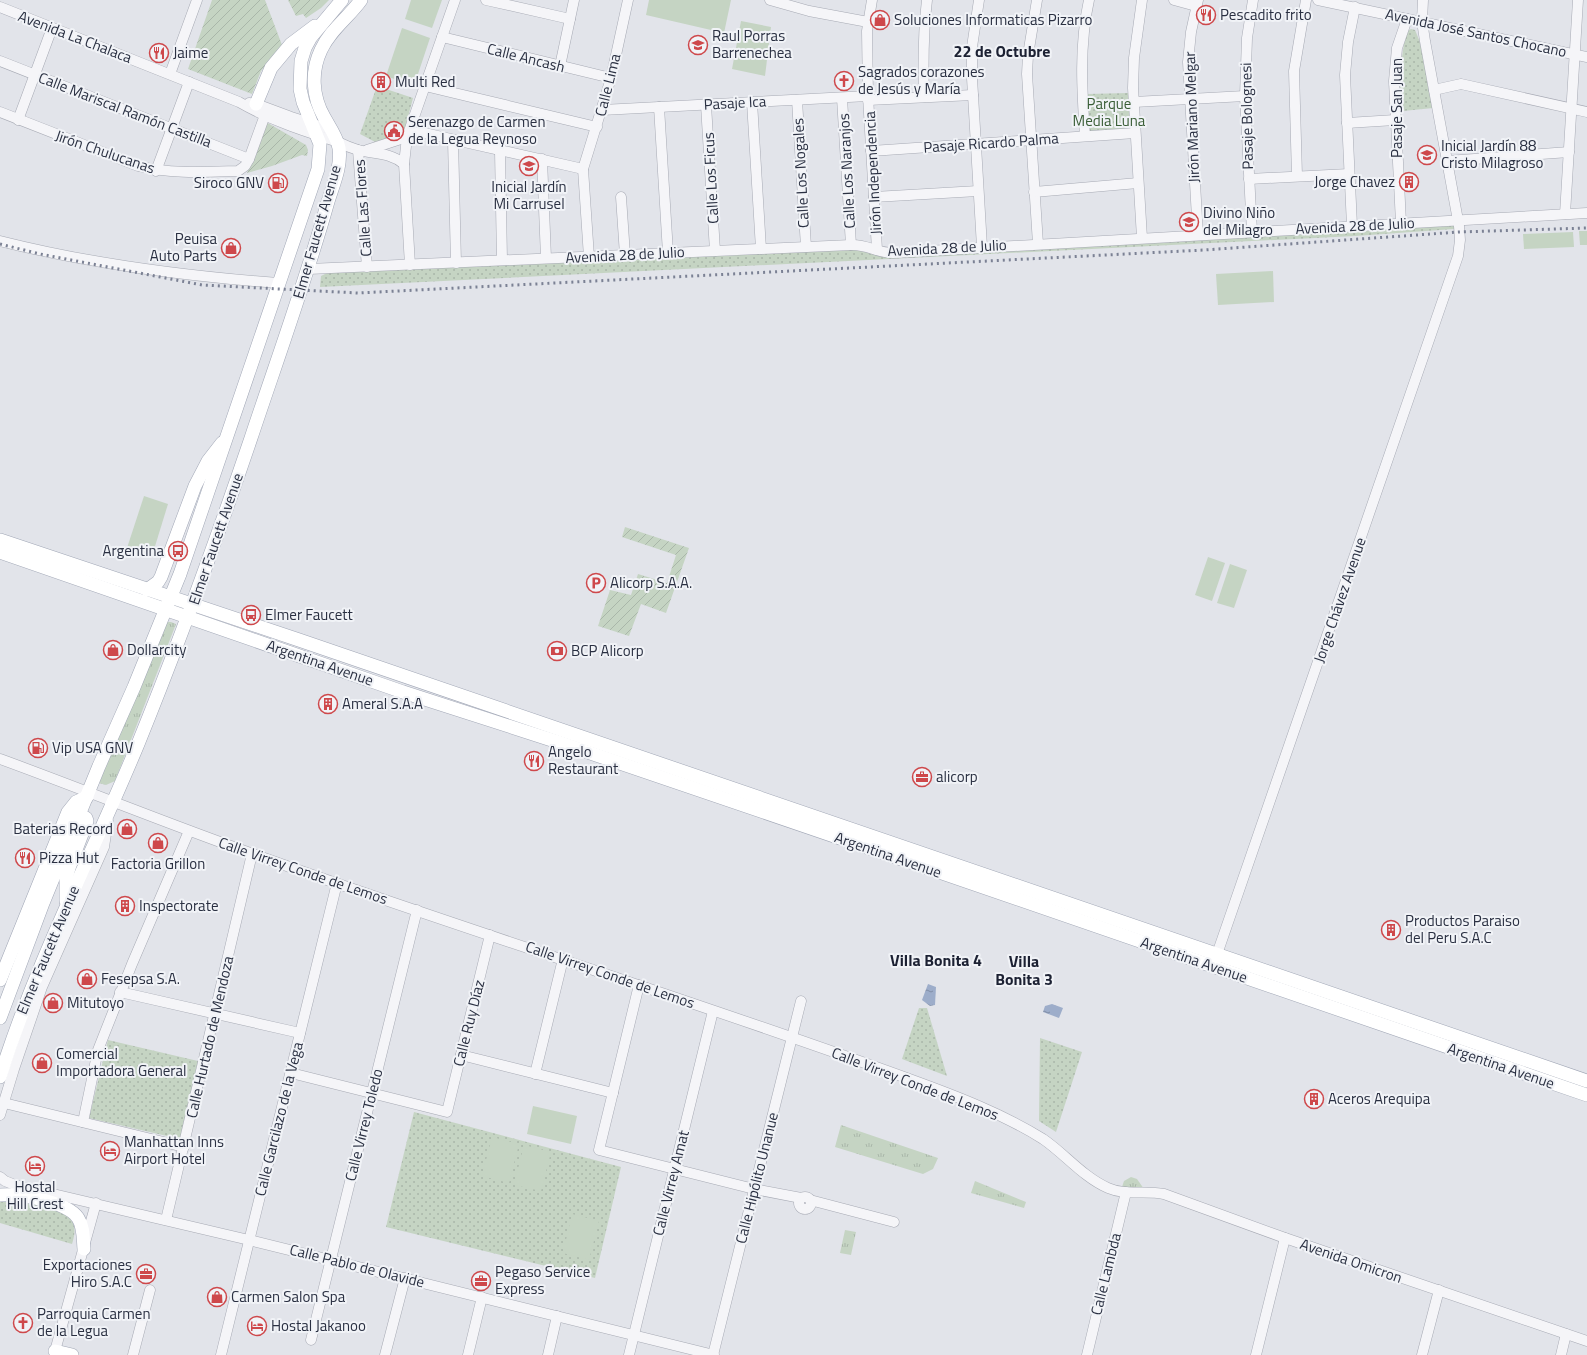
<svg xmlns="http://www.w3.org/2000/svg" width="1587" height="1355" viewBox="0 0 1587 1355" font-family="'Titillium Web',sans-serif">
<defs>
<pattern id="grass-tufts" width="24" height="20" patternUnits="userSpaceOnUse"><rect width="24" height="20" fill="#c5d4c3"/><path d="M3 7l-1-3M5 7V3M7 7l1-3M15 17l-1-3M17 17v-4M19 17l1-3" fill="none" stroke="#a9b6a9"/></pattern>
<pattern id="park-dots" width="8" height="8" patternUnits="userSpaceOnUse"><rect width="8" height="8" fill="#c5d4c3"/><path d="M2 2h.1M6 6h.1" fill="none" stroke="#a9b6a9" stroke-width="1.8" stroke-linecap="round"/></pattern>
<pattern id="garden-furrows" width="10" height="10" patternUnits="userSpaceOnUse"><rect width="10" height="10" fill="#c5d4c3"/><path d="M-1 1l2-2M0 10L10 0M9 11l2-2" fill="none" stroke="#a9b6a9"/></pattern>
<pattern id="water-ripples" width="26" height="14" patternUnits="userSpaceOnUse"><rect width="26" height="14" fill="#9dadca"/><path d="M2 4q2-2 4 0t4 0M15 11q2-2 4 0t4 0" fill="none" stroke="#808da6"/></pattern>
</defs>
<rect width="100%" height="100%" fill="#e2e4ea"/>
<g fill="url(#grass-tufts)">
<path d="M167,622H171L176,624L115,781L106,785L99,783Z"/>
<path d="M841,1125L938,1158L933,1169L923,1174L835,1147Z"/>
<path d="M1131,1177L1137,1179L1144,1189L1125,1192L1122,1187L1124,1181Z"/>
<path d="M975,1181L1026,1202L1024,1208L971,1193Z"/>
<path d="M845,1230L856,1232L851,1255L840,1253Z"/>
</g>
<g fill="url(#park-dots)">
<path d="M1411,29L1415,30L1420,42L1433,108L1403,111L1399,79L1404,43L1407,31Z"/>
<path d="M377,86L413,98L403,136L379,144L360,134Z"/>
<path d="M1129,93L1131,131L1088,133L1087,94Z"/>
<path d="M1454,225V229L1355,236L320,287L321,276L333,270L862,247L882,252Z"/>
<path d="M919,1008H927L947,1076L902,1059Z"/>
<path d="M1040,1038L1082,1052L1056,1132L1039,1121Z"/>
<path d="M108,1040L198,1061L180,1139L89,1118Z"/>
<path d="M414,1112L621,1167L595,1278L386,1227Z"/>
<path d="M0,1202C17,1201 65,1206 73,1223C76,1230 74,1237 72,1244L0,1223Z"/>
</g>
<g fill="url(#garden-furrows)">
<path d="M212,0H265L282,45L261,71L252,94L188,69Z"/>
<path d="M288,0H329L321,8L306,18L303,14L296,16Z"/>
<path d="M266,122L306,145L308,150L307,156L302,155L272,166L247,173Z"/>
<path d="M625,527L689,548L666,613L641,604L629,636L598,626L610,590L631,595L638,574L667,583L676,555L622,537Z"/>
</g>
<g fill="#c5d4c3">
<path d="M411,0H442L432,28L405,19Z"/>
<path d="M649,0H731L724,33L646,15Z"/>
<path d="M741,21L771,27L765,76L732,69Z"/>
<path d="M402,28L430,38L414,86L386,76Z"/>
<path d="M1579,231H1587V245H1580Z"/>
<path d="M1573,232L1574,247L1524,249L1523,234Z"/>
<path d="M1273,271L1274,302L1218,305L1216,274Z"/>
<path d="M144,496L168,504L152,556L127,548Z"/>
<path d="M1208,557L1225,563L1212,601L1195,595Z"/>
<path d="M1230,564L1247,570L1234,608L1217,603Z"/>
<path d="M533,1106L577,1116L571,1144L527,1134Z"/>
<path d="M492,1137L519,1144L509,1183L482,1176Z"/>
<path d="M524,1145L551,1152L541,1191L514,1185Z"/>
<path d="M572,1214L599,1221L589,1260L563,1253Z"/>
</g>
<g fill="url(#water-ripples)">
<path d="M928,984L936,987L935,1005L930,1006L922,1000Z"/>
<path d="M1052,1004L1063,1008L1059,1018L1043,1012L1045,1006Z"/>
</g>
<g fill="none" stroke-linecap="round" stroke-linejoin="round">
<defs>
<g id="minor">
<path d="M486,0L570,19"/>
<path d="M770,0L809,11L868,22"/>
<path d="M872,0L867,31L868,96L877,250"/>
<path d="M979,0L972,47V78L982,247"/>
<path d="M1037,0L1028,55L1027,74L1038,244"/>
<path d="M1174,0L1196,6"/>
<path d="M1198,0L1191,32L1188,62L1198,235"/>
<path d="M1318,0L1587,57"/>
<path d="M0,7L239,102C270,120 304,131 338,142C344,145 351,148 358,150C374,154 390,152 404,164"/>
<path d="M442,37L611,78"/>
<path d="M0,61L249,159"/>
<path d="M560,66L574,0"/>
<path d="M170,74L197,0"/>
<path d="M425,86L597,127"/>
<path d="M1434,90L1461,84L1587,112"/>
<path d="M924,97C923,64 923,33 927,0"/>
<path d="M842,98L851,245"/>
<path d="M797,100L806,247"/>
<path d="M868,100L973,95"/>
<path d="M752,102L761,249"/>
<path d="M1134,102L1245,96"/>
<path d="M249,103L256,104L291,117L332,130"/>
<path d="M706,105L715,251"/>
<path d="M659,107L668,253"/>
<path d="M602,110L868,96"/>
<path d="M0,112L138,166C171,174 204,172 238,171L245,166L249,159L265,115"/>
<path d="M18,120L52,28"/>
<path d="M1347,123L1395,120"/>
<path d="M1085,136C1082,91 1079,45 1089,0"/>
<path d="M453,140L456,263"/>
<path d="M358,150L367,267"/>
<path d="M367,150L407,137L415,133L420,132L583,169"/>
<path d="M500,151L502,260"/>
<path d="M871,151L1135,133"/>
<path d="M542,159L546,258"/>
<path d="M1447,161L1569,152"/>
<path d="M156,171L189,82"/>
<path d="M1297,176L1294,71L1306,0"/>
<path d="M1249,179L1349,174"/>
<path d="M1034,192L1138,183"/>
<path d="M621,197L625,255"/>
<path d="M874,197L978,191"/>
<path d="M1565,214L1578,0"/>
<path d="M1401,223L1394,81L1397,48L1407,19"/>
<path d="M1352,226L1345,75L1348,42L1355,7"/>
<path d="M1252,232L1245,96L1247,38L1253,0"/>
<path d="M1142,238L1133,88L1134,58L1142,0"/>
<path d="M0,241C91,264 184,276 278,283"/>
<path d="M589,257L583,169L611,78L628,0"/>
<path d="M410,265L404,164L407,137L455,0"/>
<path d="M309,269L851,245C866,244 878,253 893,253L1587,213"/>
<path d="M0,759C85,790 168,824 253,854C471,932 693,1000 912,1080C956,1096 1003,1114 1043,1139C1065,1154 1083,1177 1108,1188C1126,1196 1145,1190 1164,1194L1285,1238L1587,1341"/>
<path d="M1215,960L1458,256L1460,240L1459,226L1425,41L1422,21L1423,0"/>
<path d="M639,985L599,1150L754,1189L801,1198"/>
<path d="M120,992L300,1033"/>
<path d="M461,1055L613,1093"/>
<path d="M291,1073L447,1112L490,935"/>
<path d="M535,1074L563,959"/>
<path d="M4,1103L184,1147"/>
<path d="M0,1115L14,1069L42,987L104,847L108,821"/>
<path d="M83,1122L98,1050L132,964L189,831"/>
<path d="M0,1177L5,1181L15,1185L249,1240L714,1355"/>
<circle cx="805" cy="1203" r="6"/>
<path d="M810,1200L894,1222"/>
<path d="M166,1220L252,854"/>
<path d="M311,1340L417,910"/>
<path d="M55,1351L96,1203"/>
<path d="M133,1355L150,1290"/>
<path d="M221,1355L337,883"/>
<path d="M385,1355L405,1278"/>
<path d="M468,1355L482,1297"/>
<path d="M548,1355L557,1316"/>
<path d="M629,1355L713,1011"/>
<path d="M713,1355L801,1001"/>
<path d="M1087,1355L1126,1192"/>
<path d="M1256,1355L1285,1238"/>
<path d="M1422,1355L1439,1290"/>
<path d="M1561,1355L1566,1334"/>
</g>
<g id="major">
<path d="M256,104L271,68L291,44L315,26"/>
<path d="M0,540L299,640L1587,1081"/>
<path d="M0,552L403,692L558,742L922,866L1587,1095"/>
<path d="M147,590L158,582L161,577L195,486L208,461L222,443"/>
<path d="M66,901V879L69,868L87,821L86,818L82,816L79,817"/>
<path d="M0,980L68,812L76,802L87,797"/>
<path d="M0,1018L43,903L99,766L134,687L180,574L318,169L320,144L303,102L300,89L301,61L305,48L311,37L342,0"/>
<path d="M0,1077C36,962 92,855 138,744C179,643 216,541 251,438C277,360 305,283 327,205C332,187 342,167 339,148C337,137 329,126 324,117C312,96 311,71 321,50C330,30 349,17 361,0"/>
<path d="M0,1195C18,1193 68,1202 78,1218C84,1227 83,1239 84,1249"/>
<path d="M55,1351L72,1355"/>
</g>
</defs>
<use href="#minor" stroke="#a7aab4" stroke-width="11"/>
<use href="#major" stroke="#a1a7b6" stroke-width="14"/>
<use href="#minor" stroke="#f5f5f8" stroke-width="10"/>
<use href="#major" stroke="#fff" stroke-width="13"/>
<path stroke="#7b8194" stroke-width="3" stroke-dasharray="2 4" stroke-linecap="butt" d="M0,244L40,254L202,285L358,293L1204,250L1459,232L1587,228"/>
</g>
<defs>
<symbol id="restaurant-ring" viewBox="-11 -11 22 22"><circle r="9.5" fill="#f1f3f7" stroke="#ce484b" stroke-width="1.5"/><path d="M-5-6h1v4h1v-4h1v4h1v-4h1v5L-1.5 .5V6h-2V.5L-5-1ZM5-6V6H3V1.5H1.5Q1.5-4 5-6Z" fill="#ce484b"/></symbol>
<symbol id="shop-ring" viewBox="-11 -11 22 22"><circle r="9.5" fill="#f1f3f7" stroke="#ce484b" stroke-width="1.5"/><path d="M-5-2.5h2.3a2.7 3.5 0 0 1 5.4 0H5L5.5 6h-11ZM-1.5-2.5h3a1.5 2.3 0 0 0-3 0Z" fill="#ce484b"/></symbol>
<symbol id="school-ring" viewBox="-11 -11 22 22"><circle r="9.5" fill="#f1f3f7" stroke="#ce484b" stroke-width="1.5"/><path d="M0-5L7-2L0 1L-7-2ZM-4 1L0 2.5L4 1V4Q0 6-4 4Z" fill="#ce484b"/></symbol>
<symbol id="church-ring" viewBox="-11 -11 22 22"><circle r="9.5" fill="#f1f3f7" stroke="#ce484b" stroke-width="1.5"/><path d="M-1.2-6h2.4v3.5h3.3v2.4h-3.3V6h-2.4V-.1h-3.3v-2.4h3.3Z" fill="#ce484b"/></symbol>
<symbol id="building-ring" viewBox="-11 -11 22 22"><circle r="9.5" fill="#f1f3f7" stroke="#ce484b" stroke-width="1.5"/><path d="M-4-6H4V6H1V3H-1V6H-4ZM-2.5-4.3h1.7v1.8h-1.7ZM.8-4.3h1.7v1.8H.8ZM-2.5-1h1.7V.8h-1.7ZM.8-1h1.7V.8H.8Z" fill="#ce484b"/></symbol>
<symbol id="civic-ring" viewBox="-11 -11 22 22"><circle r="9.5" fill="#f1f3f7" stroke="#ce484b" stroke-width="1.5"/><path d="M-.6-6.5H3V-4.5H.6V-3L4-1V1h2V6H-6V1h2V-1L-.6-3ZM-1.2 2.5V6h2.4V2.5Z" fill="#ce484b"/></symbol>
<symbol id="fuel-ring" viewBox="-11 -11 22 22"><circle r="9.5" fill="#f1f3f7" stroke="#ce484b" stroke-width="1.5"/><path d="M-5.5-6h7V0h2V4h1.3V-2.5L3-4.5l.8-.8L6-3V5H2.5V1h-1V6h-7ZM-4.2-4.7v3.2H.2V-4.7Z" fill="#ce484b"/></symbol>
<symbol id="bus-ring" viewBox="-11 -11 22 22"><circle r="9.5" fill="#f1f3f7" stroke="#ce484b" stroke-width="1.5"/><path d="M-5-6H5V4H4V6H2V4H-2V6H-4V4H-5ZM-3.5-4V0h7V-4ZM-3.5 1.2v1.5H-2V1.2ZM2 1.2v1.5H3.5V1.2Z" fill="#ce484b"/></symbol>
<symbol id="parking-ring" viewBox="-11 -11 22 22"><circle r="9.5" fill="#f1f3f7" stroke="#ce484b" stroke-width="1.5"/><path d="M-3.5-5.5H1a3.5 3.5 0 0 1 0 7H-1V5.5H-3.5ZM-1-3.4V-.6H.8a1.4 1.4 0 0 0 0-2.8Z" fill="#ce484b"/></symbol>
<symbol id="bank-ring" viewBox="-11 -11 22 22"><circle r="9.5" fill="#f1f3f7" stroke="#ce484b" stroke-width="1.5"/><path d="M-6-4H6V4H-6ZM0-2.3a2.3 2.3 0 1 0 0 4.6a2.3 2.3 0 1 0 0-4.6Z" fill="#ce484b"/></symbol>
<symbol id="office-ring" viewBox="-11 -11 22 22"><circle r="9.5" fill="#f1f3f7" stroke="#ce484b" stroke-width="1.5"/><path d="M-6-3h4V-5.5h4V-3h4V5H-6ZM-1-4.5V-3h2v-1.5ZM-6 0V1H6V0Z" fill="#ce484b"/></symbol>
<symbol id="hotel-ring" viewBox="-11 -11 22 22"><circle r="9.5" fill="#f1f3f7" stroke="#ce484b" stroke-width="1.5"/><path d="M-6-4.5h1.5V1H6V5H4.5V3h-9V5H-6ZM-4 0a1.8 1.8 0 1 1 3.6 0ZM.5 0V-2.5h3Q6-2.5 6 0Z" fill="#ce484b"/></symbol>
</defs>
<g fill-rule="evenodd">
<use href="#restaurant-ring" x="1195" y="4" width="22" height="22"/>
<use href="#shop-ring" x="869" y="9" width="22" height="22"/>
<use href="#school-ring" x="687" y="34" width="22" height="22"/>
<use href="#restaurant-ring" x="148" y="42" width="22" height="22"/>
<use href="#church-ring" x="833" y="70" width="22" height="22"/>
<use href="#building-ring" x="370" y="71" width="22" height="22"/>
<use href="#civic-ring" x="383" y="120" width="22" height="22"/>
<use href="#school-ring" x="1416" y="144" width="22" height="22"/>
<use href="#school-ring" x="518" y="155" width="22" height="22"/>
<use href="#building-ring" x="1398" y="171" width="22" height="22"/>
<use href="#fuel-ring" x="267" y="172" width="22" height="22"/>
<use href="#school-ring" x="1178" y="211" width="22" height="22"/>
<use href="#shop-ring" x="220" y="237" width="22" height="22"/>
<use href="#bus-ring" x="167" y="540" width="22" height="22"/>
<use href="#parking-ring" x="585" y="572" width="22" height="22"/>
<use href="#bus-ring" x="240" y="604" width="22" height="22"/>
<use href="#shop-ring" x="102" y="639" width="22" height="22"/>
<use href="#bank-ring" x="546" y="640" width="22" height="22"/>
<use href="#building-ring" x="317" y="693" width="22" height="22"/>
<use href="#fuel-ring" x="27" y="737" width="22" height="22"/>
<use href="#restaurant-ring" x="523" y="750" width="22" height="22"/>
<use href="#office-ring" x="911" y="766" width="22" height="22"/>
<use href="#shop-ring" x="116" y="818" width="22" height="22"/>
<use href="#shop-ring" x="147" y="832" width="22" height="22"/>
<use href="#restaurant-ring" x="14" y="847" width="22" height="22"/>
<use href="#building-ring" x="114" y="895" width="22" height="22"/>
<use href="#building-ring" x="1380" y="919" width="22" height="22"/>
<use href="#shop-ring" x="76" y="968" width="22" height="22"/>
<use href="#shop-ring" x="42" y="992" width="22" height="22"/>
<use href="#shop-ring" x="31" y="1052" width="22" height="22"/>
<use href="#building-ring" x="1303" y="1088" width="22" height="22"/>
<use href="#hotel-ring" x="99" y="1140" width="22" height="22"/>
<use href="#hotel-ring" x="24" y="1155" width="22" height="22"/>
<use href="#office-ring" x="135" y="1263" width="22" height="22"/>
<use href="#office-ring" x="470" y="1270" width="22" height="22"/>
<use href="#shop-ring" x="206" y="1286" width="22" height="22"/>
<use href="#church-ring" x="12" y="1312" width="22" height="22"/>
<use href="#hotel-ring" x="246" y="1315" width="22" height="22"/>
</g>
<g text-anchor="middle" stroke-width="4" stroke-linejoin="round" paint-order="stroke">
<g font-size="15" fill="#2a3042" stroke="#f1f3f7" text-anchor="start">
<text x="1220" y="20">Pescadito frito</text>
<text x="894" y="25">Soluciones Informaticas Pizarro</text>
<text x="712" y="41">Raul Porras<tspan x="712" dy="17">Barrenechea</tspan></text>
<text x="173" y="58">Jaime</text>
<text x="858" y="77">Sagrados corazones<tspan x="858" dy="17">de Jesús y María</tspan></text>
<text x="395" y="87">Multi Red</text>
<text x="408" y="127">Serenazgo de Carmen<tspan x="408" dy="17">de la Legua Reynoso</tspan></text>
<text x="1441" y="151">Inicial Jardín 88<tspan x="1441" dy="17">Cristo Milagroso</tspan></text>
<text x="1395" y="187" text-anchor="end">Jorge Chavez</text>
<text x="264" y="188" text-anchor="end">Siroco GNV</text>
<text x="529" y="192" text-anchor="middle">Inicial Jardín<tspan x="529" dy="17">Mi Carrusel</tspan></text>
<text x="1203" y="218">Divino Niño<tspan x="1203" dy="17">del Milagro</tspan></text>
<text x="217" y="244" text-anchor="end">Peuisa<tspan x="217" dy="17">Auto Parts</tspan></text>
<text x="164" y="556" text-anchor="end">Argentina</text>
<text x="610" y="588">Alicorp S.A.A.</text>
<text x="265" y="620">Elmer Faucett</text>
<text x="127" y="655">Dollarcity</text>
<text x="571" y="656">BCP Alicorp</text>
<text x="342" y="709">Ameral S.A.A</text>
<text x="52" y="753">Vip USA GNV</text>
<text x="548" y="757">Angelo<tspan x="548" dy="17">Restaurant</tspan></text>
<text x="936" y="782">alicorp</text>
<text x="113" y="834" text-anchor="end">Baterias Record</text>
<text x="39" y="863">Pizza Hut</text>
<text x="158" y="869" text-anchor="middle">Factoria Grillon</text>
<text x="139" y="911">Inspectorate</text>
<text x="1405" y="926">Productos Paraiso<tspan x="1405" dy="17">del Peru S.A.C</tspan></text>
<text x="101" y="984">Fesepsa S.A.</text>
<text x="67" y="1008">Mitutoyo</text>
<text x="56" y="1059">Comercial<tspan x="56" dy="17">Importadora General</tspan></text>
<text x="1328" y="1104">Aceros Arequipa</text>
<text x="124" y="1147">Manhattan Inns<tspan x="124" dy="17">Airport Hotel</tspan></text>
<text x="35" y="1192" text-anchor="middle">Hostal<tspan x="35" dy="17">Hill Crest</tspan></text>
<text x="132" y="1270" text-anchor="end">Exportaciones<tspan x="132" dy="17">Hiro S.A.C</tspan></text>
<text x="495" y="1277">Pegaso Service<tspan x="495" dy="17">Express</tspan></text>
<text x="231" y="1302">Carmen Salon Spa</text>
<text x="37" y="1319">Parroquia Carmen<tspan x="37" dy="17">de la Legua</tspan></text>
<text x="271" y="1331">Hostal Jakanoo</text>
</g>
<g font-size="15" fill="#2a3042" stroke="#f1f3f7">
<text transform="translate(1476 33) rotate(12)" y="5">Avenida José Santos Chocano</text>
<text transform="translate(75 37) rotate(21)" y="5">Avenida La Chalaca</text>
<text transform="translate(526 58) rotate(14)" y="5">Calle Ancash</text>
<text transform="translate(608 85) rotate(-76)" y="5">Calle Lima</text>
<text transform="translate(735 103) rotate(-3)" y="5">Pasaje Ica</text>
<text transform="translate(1397 108) rotate(-90)" y="5">Pasaje San Juan</text>
<text transform="translate(125 110) rotate(21)" y="5">Calle Mariscal Ramón Castilla</text>
<text transform="translate(1247 116) rotate(-91)" y="5">Pasaje Bolognesi</text>
<text transform="translate(1192 117) rotate(-92)" y="5">Jirón Mariano Melgar</text>
<text transform="translate(991 143) rotate(-4)" y="5">Pasaje Ricardo Palma</text>
<text transform="translate(105 152) rotate(19)" y="5">Jirón Chulucanas</text>
<text transform="translate(847 171) rotate(-93)" y="5">Calle Los Naranjos</text>
<text transform="translate(801 173) rotate(-93)" y="5">Calle Los Nogales</text>
<text transform="translate(873 173) rotate(-93)" y="5">Jirón Independencia</text>
<text transform="translate(711 178) rotate(-93)" y="5">Calle Los Ficus</text>
<text transform="translate(363 208) rotate(-94)" y="5">Calle Las Flores</text>
<text transform="translate(1355 226) rotate(-3)" y="5">Avenida 28 de Julio</text>
<text transform="translate(317 232) rotate(-74)" y="5">Elmer Faucett Avenue</text>
<text transform="translate(947 248) rotate(-3)" y="5">Avenida 28 de Julio</text>
<text transform="translate(625 255) rotate(-3)" y="5">Avenida 28 de Julio</text>
<text transform="translate(216 539) rotate(-71)" y="5">Elmer Faucett Avenue</text>
<text transform="translate(1340 600) rotate(-71)" y="5">Jorge Chávez Avenue</text>
<text transform="translate(320 663) rotate(19)" y="5">Argentina Avenue</text>
<text transform="translate(888 855) rotate(19)" y="5">Argentina Avenue</text>
<text transform="translate(303 871) rotate(19)" y="5">Calle Virrey Conde de Lemos</text>
<text transform="translate(48 950) rotate(-67)" y="5">Elmer Faucett Avenue</text>
<text transform="translate(1194 960) rotate(19)" y="5">Argentina Avenue</text>
<text transform="translate(610 975) rotate(19)" y="5">Calle Virrey Conde de Lemos</text>
<text transform="translate(469 1023) rotate(-76)" y="5">Calle Ruy Díaz</text>
<text transform="translate(210 1037) rotate(-77)" y="5">Calle Hurtado de Mendoza</text>
<text transform="translate(1501 1066) rotate(19)" y="5">Argentina Avenue</text>
<text transform="translate(915 1084) rotate(21)" y="5">Calle Virrey Conde de Lemos</text>
<text transform="translate(279 1119) rotate(-76)" y="5">Calle Garcilazo de la Vega</text>
<text transform="translate(364 1125) rotate(-76)" y="5">Calle Virrey Toledo</text>
<text transform="translate(757 1178) rotate(-76)" y="5">Calle Hipólito Unanue</text>
<text transform="translate(671 1183) rotate(-76)" y="5">Calle Virrey Amat</text>
<text transform="translate(1351 1261) rotate(19)" y="5">Avenida Omicron</text>
<text transform="translate(357 1266) rotate(14)" y="5">Calle Pablo de Olavide</text>
<text transform="translate(1106 1274) rotate(-76)" y="5">Calle Lambda</text>
</g>
<g font-size="15" fill="#3a5e37" stroke="#f1f3f7">
<text x="1109" y="109">Parque<tspan x="1109" dy="17">Media Luna</tspan></text>
</g>
<g font-size="16" font-weight="bold" fill="#1c2133" stroke="#f1f3f7">
<text x="1002" y="57">22 de Octubre</text>
<text x="936" y="966">Villa Bonita 4</text>
<text x="1024" y="967">Villa<tspan x="1024" dy="18">Bonita 3</tspan></text>
</g>
</g>
</svg>
